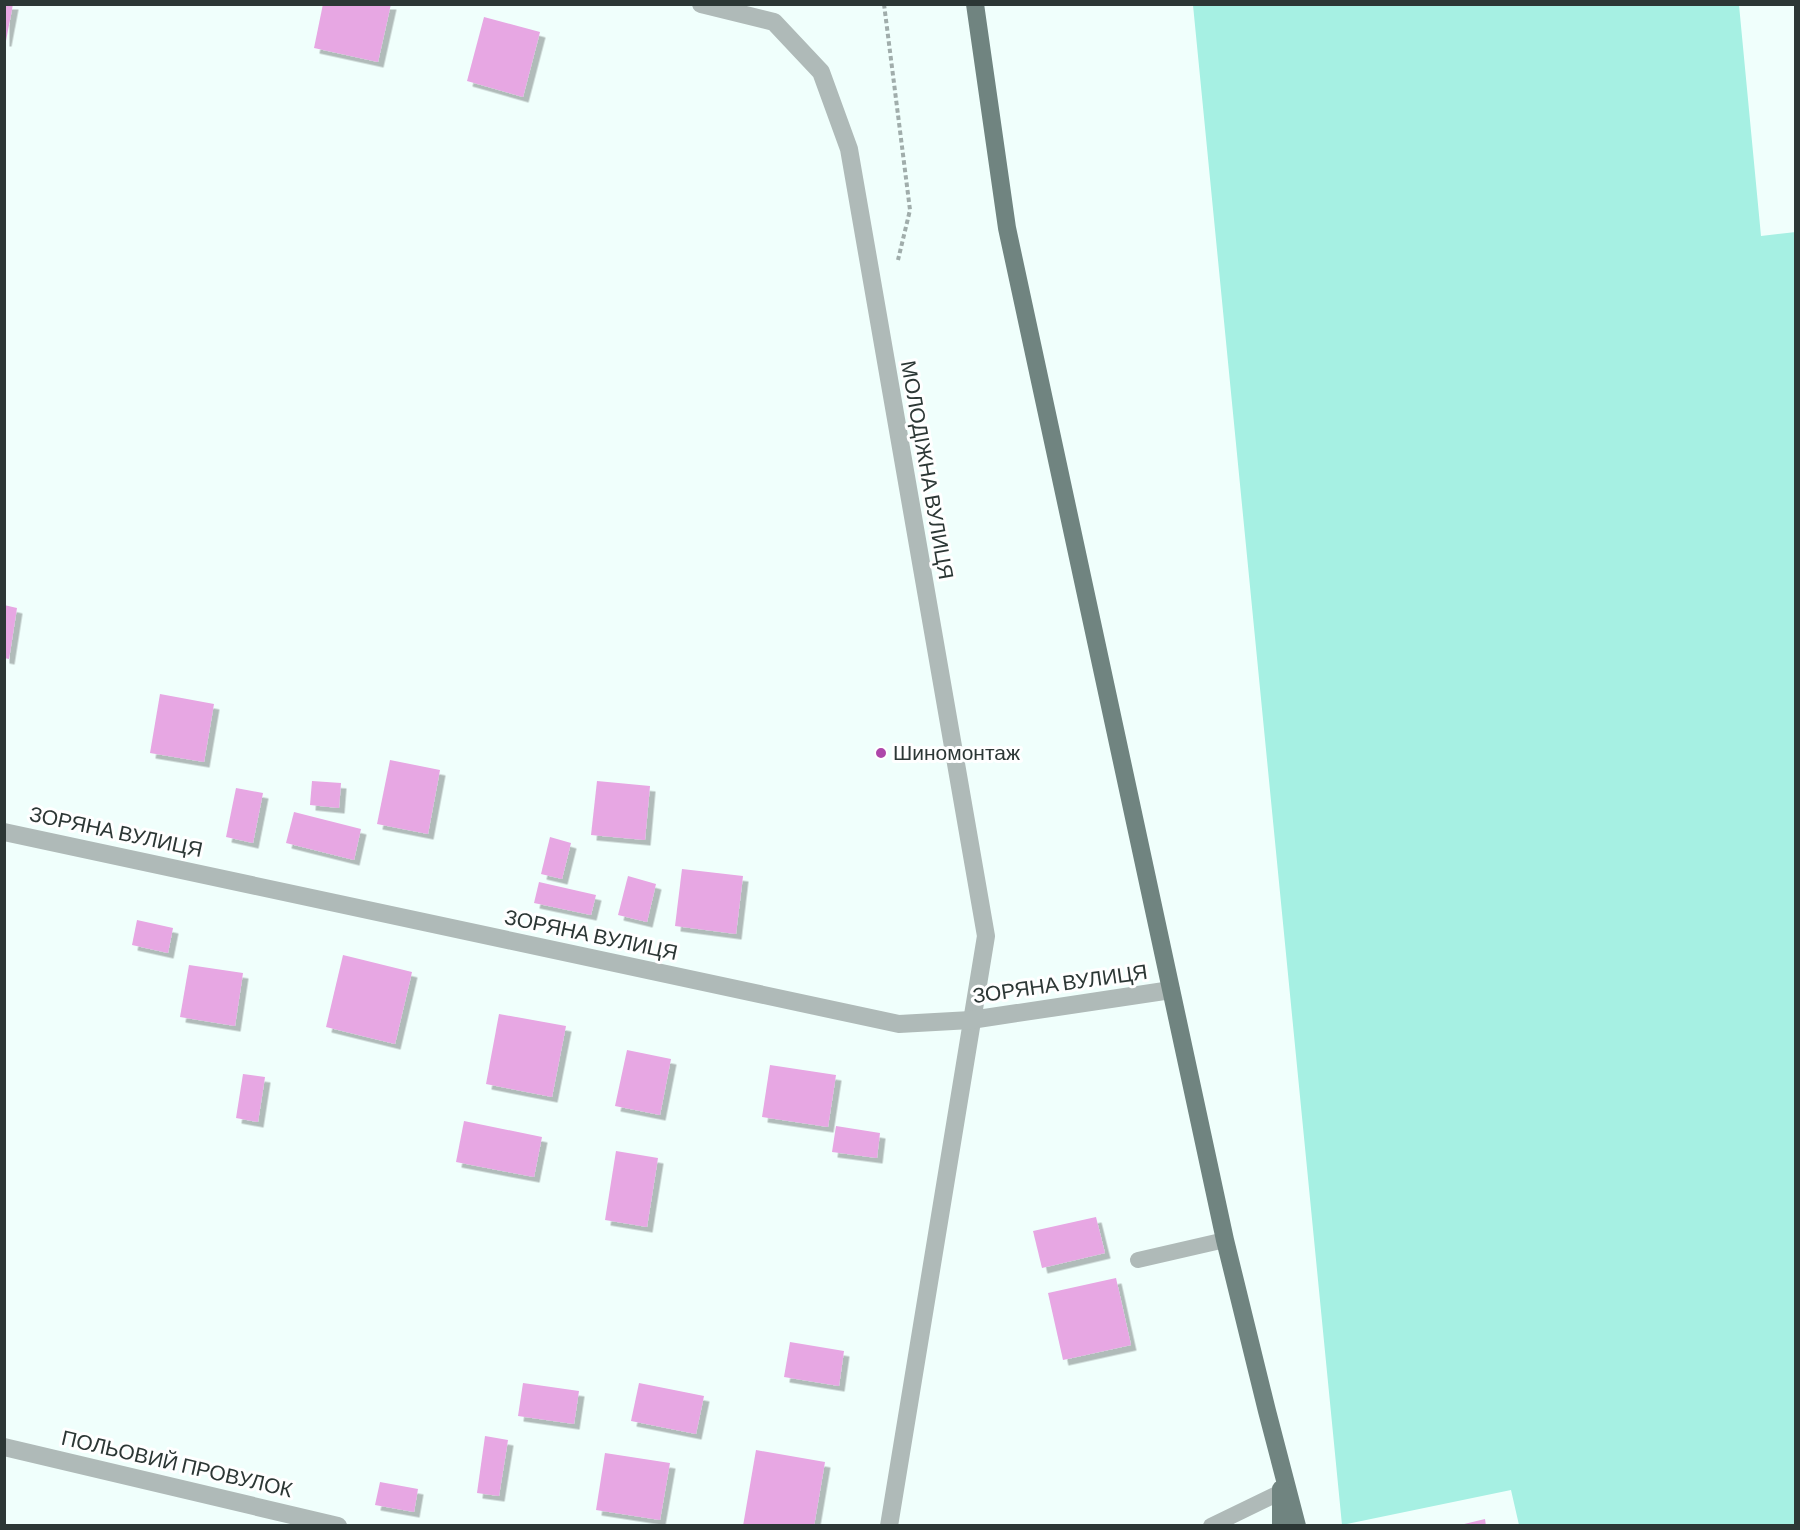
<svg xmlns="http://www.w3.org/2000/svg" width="1800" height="1530" viewBox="0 0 1800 1530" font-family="Barlow,sans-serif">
<defs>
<filter id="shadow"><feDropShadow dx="5.5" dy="5.5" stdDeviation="0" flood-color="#0004"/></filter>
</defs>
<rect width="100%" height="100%" fill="#f0fffc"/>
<path fill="#a6f0e3" d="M1193,5H1739L1761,236L1796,232L1795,1525H1519L1511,1490L1342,1525Z"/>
<g fill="#e7a7e3" filter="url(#shadow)">
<path d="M4,4H13L6,41H4Z"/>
<path d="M323,4H391L378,62L314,48Z"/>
<path d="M484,17L540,32L523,97L467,81Z"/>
<path d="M4,605L17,608L9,659L4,658Z"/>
<path d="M160,694L214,704L204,762L150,753Z"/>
<path d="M390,760L440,770L428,834L377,824Z"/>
<path d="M312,781L341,783L339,808L310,805Z"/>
<path d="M597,781L650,786L645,840L591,835Z"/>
<path d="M236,788L263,793L253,843L226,837Z"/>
<path d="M294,812L361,829L354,860L286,843Z"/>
<path d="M550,837L571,843L562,879L541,874Z"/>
<path d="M682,869L743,876L736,934L675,926Z"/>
<path d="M628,876L656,884L647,922L618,915Z"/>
<path d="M539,882L596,895L591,915L534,903Z"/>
<path d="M137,920L173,928L168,953L132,945Z"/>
<path d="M343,955L412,972L395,1044L326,1027Z"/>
<path d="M189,965L243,973L235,1026L180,1017Z"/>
<path d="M499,1014L566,1026L552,1097L486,1084Z"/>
<path d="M627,1050L671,1059L660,1115L615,1106Z"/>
<path d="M770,1065L836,1075L828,1127L762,1117Z"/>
<path d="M243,1074L265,1077L258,1122L236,1118Z"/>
<path d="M464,1121L542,1137L534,1177L456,1162Z"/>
<path d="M836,1126L880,1133L877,1158L832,1152Z"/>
<path d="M616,1151L658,1158L647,1227L605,1220Z"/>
<path d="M1096,1217L1105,1253L1042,1268L1033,1231Z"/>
<path d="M1116,1278L1131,1345L1063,1360L1048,1293Z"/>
<path d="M790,1342L844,1351L839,1386L784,1377Z"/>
<path d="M523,1383L579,1391L574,1424L518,1416Z"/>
<path d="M639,1383L704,1396L696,1434L631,1421Z"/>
<path d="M485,1436L508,1440L499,1496L477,1493Z"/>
<path d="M756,1450L825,1462L814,1526H743Z"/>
<path d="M605,1453L670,1463L660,1520L596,1510Z"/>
<path d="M380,1482L418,1489L414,1512L375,1505Z"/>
<path d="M1485,1519L1486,1526H1460V1525Z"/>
</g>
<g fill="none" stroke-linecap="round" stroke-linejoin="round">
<path stroke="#a0adab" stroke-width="4" stroke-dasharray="4.5 3" stroke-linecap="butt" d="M884,4L910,210L898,260"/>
<g stroke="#afbab8" stroke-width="16">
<path d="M1138,1260L1225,1240"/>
<path d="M1211,1526L1281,1492"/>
</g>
<g stroke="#afbab8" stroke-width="18">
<path d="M701,4L774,22L821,72L849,149L986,936L889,1526"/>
<path d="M4,832L899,1024L971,1020L1171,990"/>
<path d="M4,1447L338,1526"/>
</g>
<g stroke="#708480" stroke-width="18">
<path d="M975,4L1007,228L1225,1240L1267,1411L1297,1526"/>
<path d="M1281,1489V1526"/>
</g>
</g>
<circle fill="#ae47aa" stroke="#fff" stroke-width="2" cx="881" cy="753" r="6"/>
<g text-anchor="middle" stroke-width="6" stroke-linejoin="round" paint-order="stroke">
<g font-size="21" fill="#2c3735" stroke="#fff">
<text transform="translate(927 470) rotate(80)" y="7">МОЛОДІЖНА ВУЛИЦЯ</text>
<text transform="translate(116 832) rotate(12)" y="7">ЗОРЯНА ВУЛИЦЯ</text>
<text transform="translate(591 935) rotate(12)" y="7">ЗОРЯНА ВУЛИЦЯ</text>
<text transform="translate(1060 984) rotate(-8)" y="7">ЗОРЯНА ВУЛИЦЯ</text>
<text transform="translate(177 1464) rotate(13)" y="7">ПОЛЬОВИЙ ПРОВУЛОК</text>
</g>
<g font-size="21" fill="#2c3735" stroke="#fff" text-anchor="start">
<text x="893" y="760">Шиномонтаж</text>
</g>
</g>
<rect width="1800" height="1530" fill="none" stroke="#2c3735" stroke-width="12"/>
</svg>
